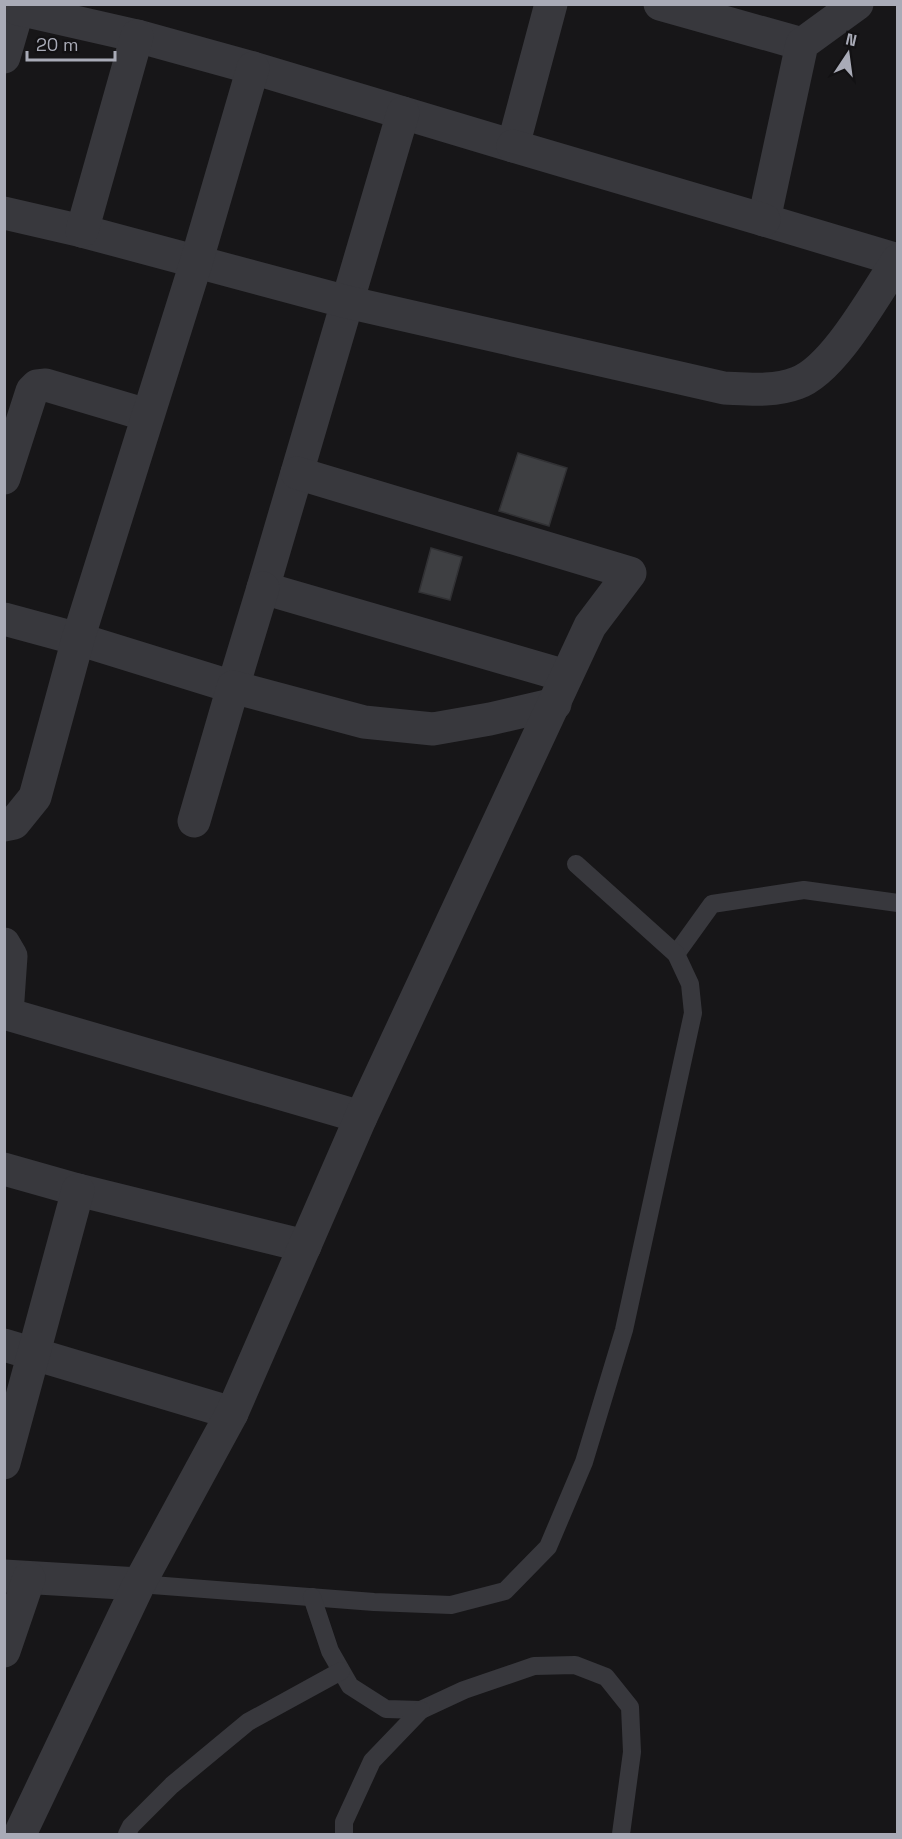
<svg xmlns="http://www.w3.org/2000/svg" width="902" height="1839" viewBox="0 0 902 1839" font-family="'Space Grotesk',sans-serif">
<rect width="100%" height="100%" fill="#171618"/>
<g fill="#3e3f42" stroke="#313134" stroke-width="1.5">
<path d="M518,453L567,468L549,526L499,511Z"/>
<path d="M431,548L462,557L450,600L419,592Z"/>
</g>
<g fill="none" stroke-linecap="round" stroke-linejoin="round">
<g stroke="#38383d" stroke-width="18">
<path d="M676,954L712,904L804,890L898,903"/>
<path d="M139,1584L374,1602L451,1605L505,1591L548,1547L584,1462L624,1330L693,1013L690,984L676,954L576,864"/>
<path d="M312,1597L330,1651L350,1686L386,1709L421,1710L464,1690L534,1666L575,1665L606,1677L630,1707L632,1752L621,1834"/>
<path d="M127,1834L131,1826L172,1785L248,1722L341,1671"/>
<path d="M344,1834V1822L372,1761L421,1710"/>
</g>
<g stroke="#38383d" stroke-width="33">
<path d="M660,4L802,44"/>
<path d="M857,4L802,44L764,220L898,260"/>
<path d="M4,5L18,9L4,57"/>
<path d="M18,9L137,36L253,68L513,146L551,4"/>
<path d="M403,113L263,588L566,676"/>
<path d="M513,146L764,220"/>
<path d="M4,213L82,231L347,302L724,388C748,389 773,392 797,383C834,370 875,294 898,260"/>
<path d="M82,231L137,36"/>
<path d="M4,478L32,391L37,386L46,385L147,415"/>
<path d="M4,619L78,639L233,687L263,588"/>
<path d="M194,821L233,687L364,722L433,729L490,719L555,704"/>
<path d="M4,825L14,823L35,797L78,639L196,263L253,68"/>
<path d="M4,944L11,956L7,1014L361,1117"/>
<path d="M4,1169L78,1190L305,1246"/>
<path d="M4,1345L232,1413"/>
<path d="M4,1463L78,1190"/>
<path d="M4,1576L139,1584"/>
<path d="M4,1651L29,1578"/>
<path d="M20,1834L139,1584L232,1413L361,1117L590,626L630,573L297,473"/>
</g>
</g>
<rect width="902" height="1839" fill="none" stroke="#a9abb7" stroke-width="12"/>
<g transform="translate(848 54) rotate(13)" stroke="#121113" stroke-width="4.5" paint-order="stroke">
<path d="M0-4.5L10 22L0 15L-10 22Z" fill="#a9abb7"/>
<text y="-9" font-size="16" font-weight="bold" text-anchor="middle" fill="#a9abb7">N</text>
</g>
<path d="M27 51v9h88v-9" fill="none" stroke="#a9abb7" stroke-width="3"/>
<text x="36" y="51" font-size="18" fill="#a9abb7" stroke="#121113" stroke-width="4.5" paint-order="stroke">20 m</text>
</svg>
